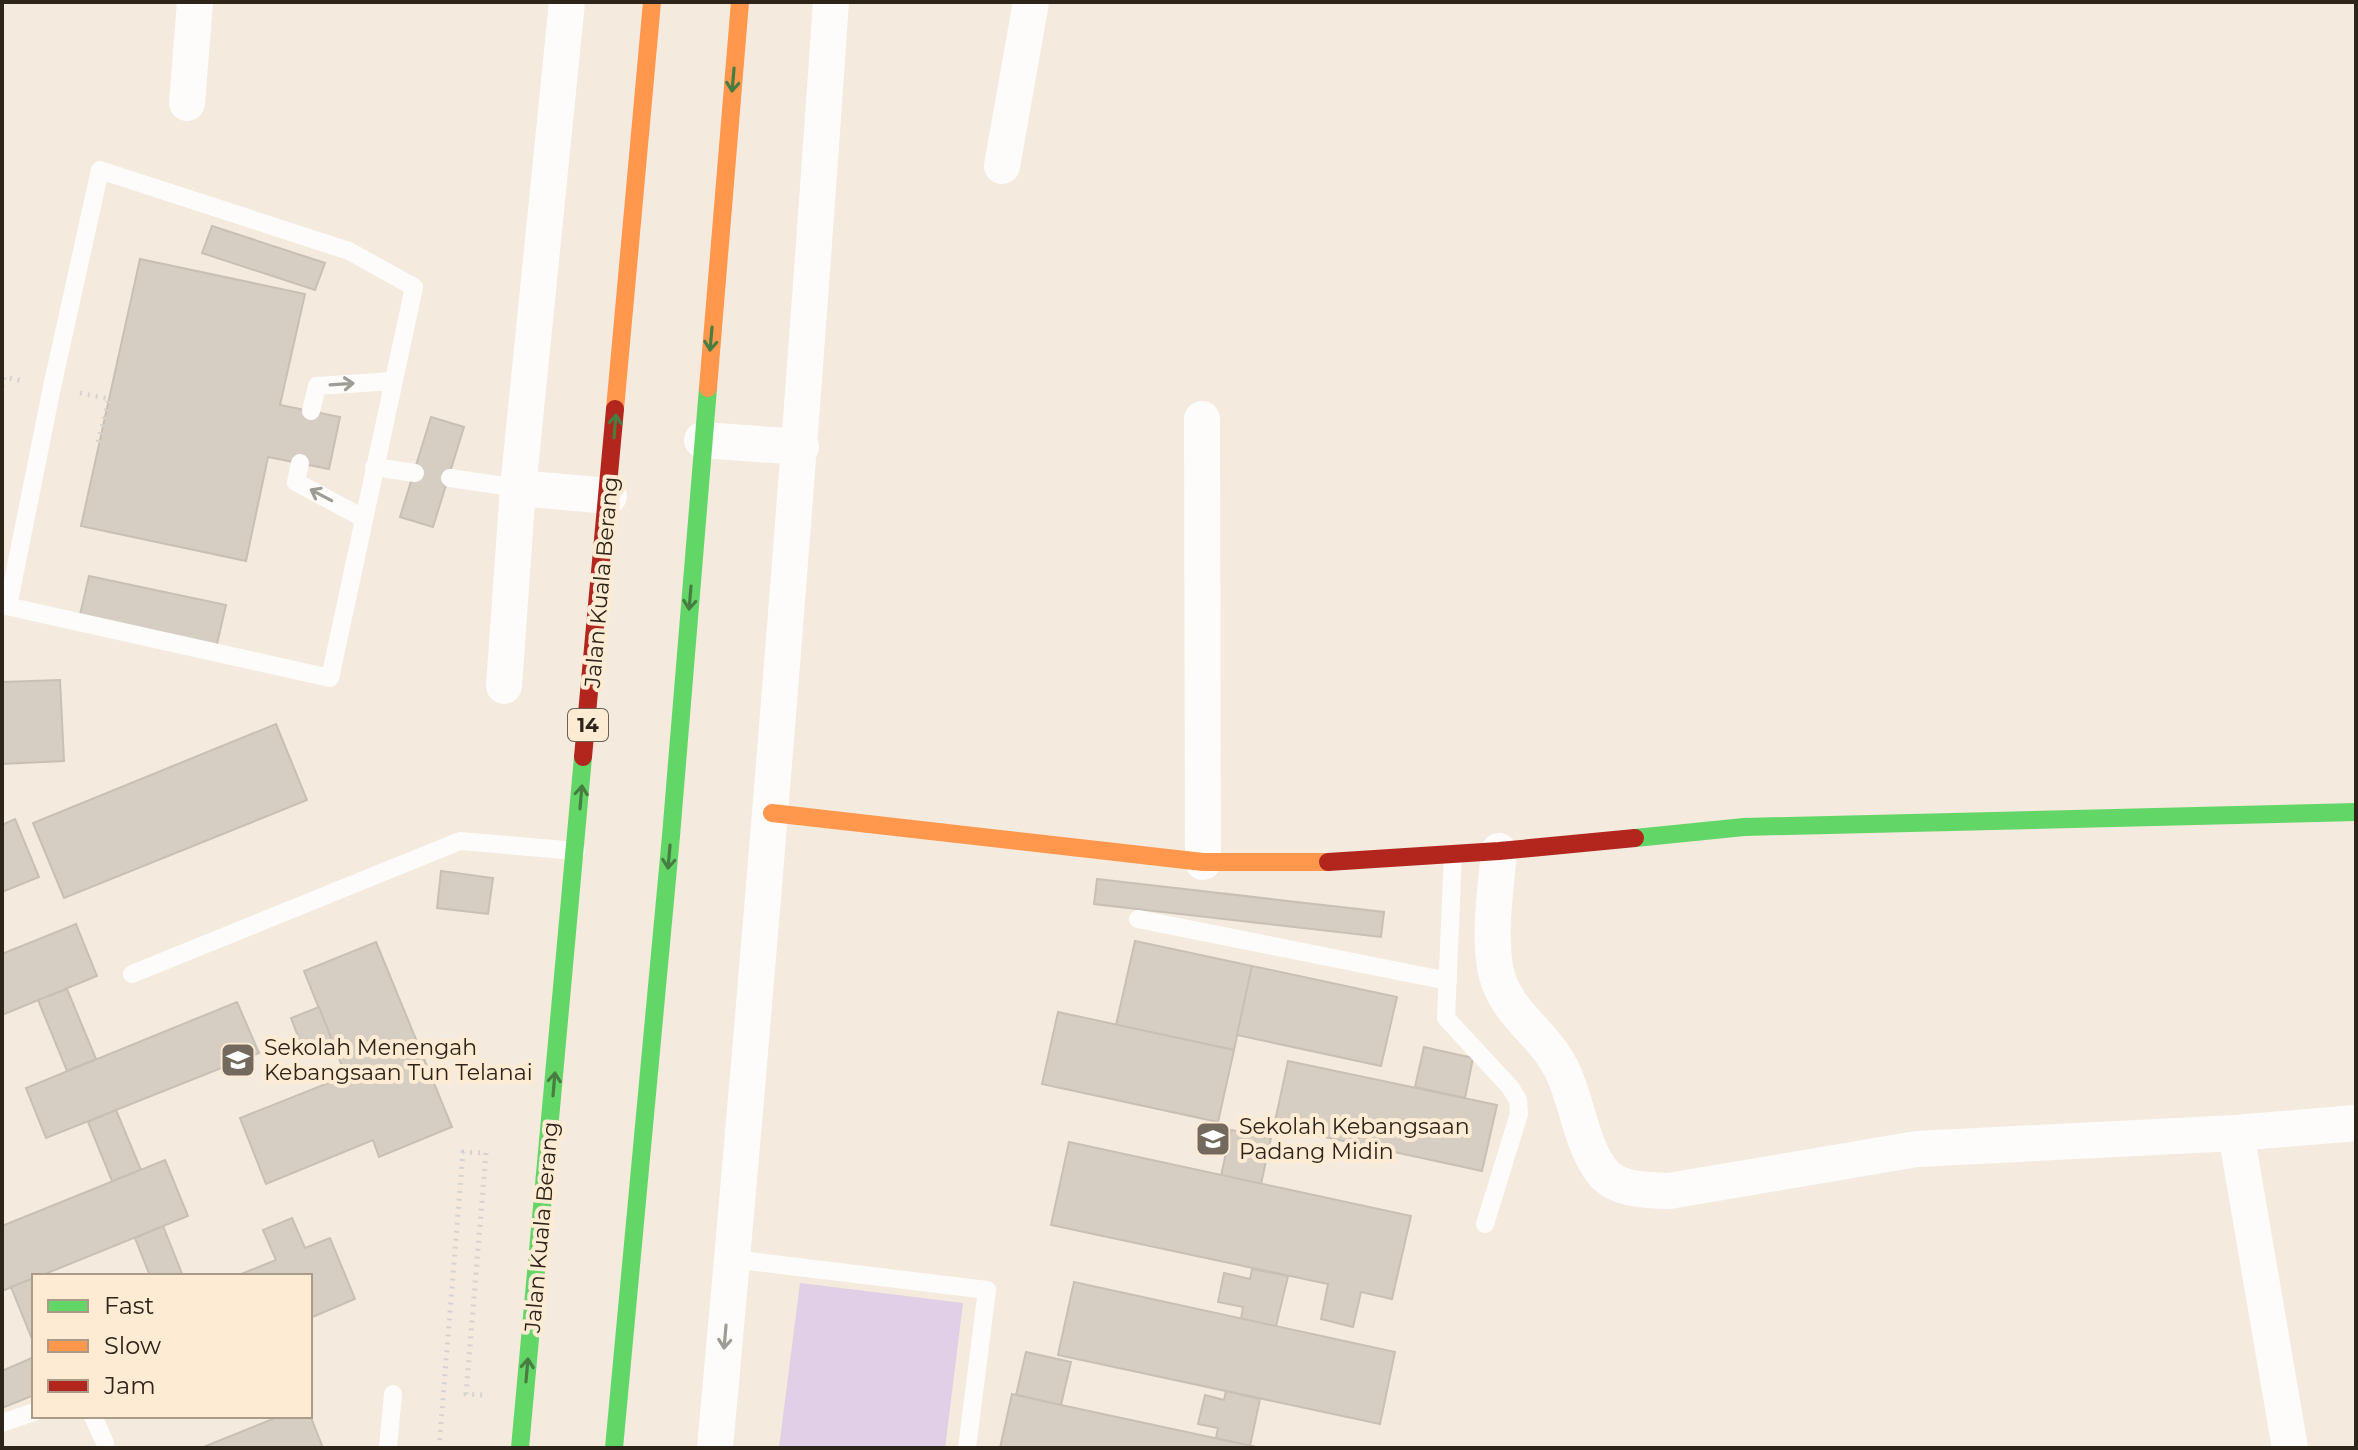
<svg xmlns="http://www.w3.org/2000/svg" width="2358" height="1450" viewBox="0 0 2358 1450" font-family="Montserrat,sans-serif">
<rect width="100%" height="100%" fill="#f4eadd"/>
<path fill="#e1cee7" d="M800,1283L963,1303L945,1448H779Z"/>
<g fill="#d7cec3" stroke="#c8c0b5" stroke-width="2">
<path d="M212,226L325,263L315,290L202,253Z"/>
<path d="M140,259L305,294L280,405L340,417L329,469L268,457L246,561L81,526Z"/>
<path d="M431,417L464,427L433,527L400,517Z"/>
<path d="M89,576L226,605L216,648L79,619Z"/>
<path d="M60,680L64,761L2,764V682Z"/>
<path d="M276,724L307,800L64,898L33,823Z"/>
<path d="M15,819L39,877L2,892V825Z"/>
<path d="M441,871L493,878L488,914L437,908Z"/>
<path d="M1097,879L1384,912L1381,937L1094,904Z"/>
<path d="M76,924L97,976L2,1015V954Z"/>
<path d="M1135,941L1252,966L1234,1050L1116,1025Z"/>
<path d="M376,942L452,1127L379,1157L373,1140L266,1184L240,1118L346,1076L304,971Z"/>
<path d="M1252,966L1397,997L1381,1066L1237,1035Z"/>
<path d="M67,989L96,1059L67,1071L38,1000Z"/>
<path d="M237,1002L259,1053L46,1138L26,1088Z"/>
<path d="M319,1007L334,1045L306,1057L291,1018Z"/>
<path d="M1058,1012L1234,1050L1218,1122L1042,1084Z"/>
<path d="M1424,1047L1473,1058L1465,1098L1415,1087Z"/>
<path d="M1288,1061L1497,1105L1482,1171L1274,1126Z"/>
<path d="M116,1110L141,1170L112,1181L88,1122Z"/>
<path d="M1231,1130L1271,1138L1261,1184L1221,1176Z"/>
<path d="M1069,1142L1411,1216L1392,1299L1361,1292L1353,1327L1321,1319L1328,1284L1051,1225Z"/>
<path d="M165,1160L188,1216L40,1276H34V1278L2,1291V1226Z"/>
<path d="M292,1218L305,1248L330,1238L355,1299L310,1318V1276H236L276,1260L263,1230Z"/>
<path d="M163,1226L183,1276H150L135,1238Z"/>
<path d="M1252,1269L1288,1276L1276,1326L1241,1319L1243,1307L1218,1302L1224,1273L1250,1279Z"/>
<path d="M34,1278V1344L11,1287Z"/>
<path d="M1074,1282L1395,1352L1380,1424L1058,1355Z"/>
<path d="M1026,1352L1071,1362L1061,1405L1016,1395Z"/>
<path d="M34,1357V1395L2,1408V1371Z"/>
<path d="M1226,1391L1260,1399L1250,1446L1216,1438L1218,1428L1198,1424L1205,1395L1224,1400Z"/>
<path d="M1012,1394L1061,1405L1261,1448H1000Z"/>
<path d="M310,1415L323,1448H201L280,1416Z"/>
</g>
<g fill="none" stroke-linecap="round" stroke-linejoin="round">
<g stroke="#d7d4d0" stroke-width="5" stroke-dasharray="2 6" stroke-linecap="butt">
<path d="M2,387L4,377L23,381"/>
<path d="M80,393L109,399L98,443"/>
<path d="M439,1448L463,1152L486,1153L466,1394L484,1395"/>
</g>
<g stroke="#fdfcfa" stroke-width="18">
<path d="M311,411L317,386L393,381"/>
<path d="M300,463L296,482L363,518"/>
<path d="M374,467L415,473"/>
<path d="M450,478L518,488"/>
<path d="M2,605L330,678L414,287L349,251L100,170L52,387L8,606"/>
<path d="M1453,854L1446,1018L1510,1087L1518,1100L1519,1114L1485,1224"/>
<path d="M1138,919L1448,981"/>
<path d="M132,974L460,841L576,851"/>
<path d="M732,1259L987,1290L967,1448"/>
<path d="M93,1416L105,1443"/>
<path d="M2,1423L34,1412"/>
<path d="M388,1448L393,1394"/>
</g>
<g stroke="#fdfcfa" stroke-width="36">
<path d="M187,103L195,2"/>
<path d="M1002,166L1031,2"/>
<path d="M1202,419L1203,862"/>
<path d="M702,440L801,447"/>
<path d="M518,488L609,496"/>
<path d="M504,686L518,488L567,2"/>
<path d="M1499,851C1496,888 1489,929 1495,967C1503,1013 1542,1030 1561,1068C1577,1098 1581,1149 1605,1175C1621,1191 1649,1190 1669,1191L1917,1149L2236,1133L2356,1123"/>
<path d="M2236,1133L2290,1448"/>
<path d="M715,1448C759,966 798,485 831,2"/>
</g>
<g stroke="#63d668" stroke-width="18">
<path d="M1635,838L1744,827L2356,812"/>
<path d="M520,1448L583,757"/>
<path d="M614,1448L671,836L708,388"/>
</g>
<g stroke="#ff974d" stroke-width="18">
<path d="M708,388L740,2"/>
<path d="M615,409L652,2"/>
<path d="M772,813L1203,862H1328"/>
</g>
<g stroke="#b3261e" stroke-width="18">
<path d="M583,757L615,409"/>
<path d="M1328,862L1499,851L1635,838"/>
</g>
</g>
<defs><path id="oneway-shaft" d="M-6 0H5M1.5-3L5.5 0L1.5 3" fill="none" stroke-width="1.6" stroke-linecap="round" stroke-linejoin="round" transform="scale(2)"/></defs>
<g stroke="#487d41">
<use href="#oneway-shaft" transform="translate(733 80) rotate(95)"/>
<use href="#oneway-shaft" transform="translate(711 339) rotate(95)"/>
<use href="#oneway-shaft" transform="translate(615 426) rotate(-85)"/>
<use href="#oneway-shaft" transform="translate(690 598) rotate(95)"/>
<use href="#oneway-shaft" transform="translate(581 797) rotate(-85)"/>
<use href="#oneway-shaft" transform="translate(669 857) rotate(95)"/>
<use href="#oneway-shaft" transform="translate(554 1084) rotate(-85)"/>
<use href="#oneway-shaft" transform="translate(527 1370) rotate(-85)"/>
</g>
<g stroke="#9f9b95">
<use href="#oneway-shaft" transform="translate(342 384) rotate(-4)"/>
<use href="#oneway-shaft" transform="translate(321 495) rotate(-152)"/>
<use href="#oneway-shaft" transform="translate(725 1337) rotate(95)"/>
</g>
<defs>
<symbol id="school-square" viewBox="-11 -11 22 22"><rect x="-9" y="-9" width="18" height="18" rx="4" fill="#73695e" stroke="#fdebd4"/><path d="M0-5L7-2L0 1L-7-2ZM-4 1L0 2.5L4 1V4Q0 6-4 4Z" fill="#fff"/></symbol>
</defs>
<g fill-rule="evenodd">
<use href="#school-square" x="218" y="1040" width="40" height="40"/>
<use href="#school-square" x="1193" y="1119" width="40" height="40"/>
</g>
<g text-anchor="middle" stroke-width="8" stroke-linejoin="round" paint-order="stroke">
<rect fill="#fdebd4" stroke="#6b6052" stroke-width="2" x="568" y="709" width="40" height="32" rx="6"/>
<g font-size="20" font-weight="bold" fill="#2d241a">
<text x="588" y="732">14</text>
</g>
<g font-size="22" fill="#2d241a" stroke="#fdebd4">
<text transform="translate(601 582) rotate(-85)" y="8">Jalan Kuala Berang</text>
<text transform="translate(541 1227) rotate(-85)" y="8">Jalan Kuala Berang</text>
</g>
<g font-size="22" fill="#2d241a" stroke="#fdebd4" text-anchor="start">
<text x="264" y="1055">Sekolah Menengah<tspan x="264" dy="25">Kebangsaan Tun Telanai</tspan></text>
<text x="1239" y="1134">Sekolah Kebangsaan<tspan x="1239" dy="25">Padang Midin</tspan></text>
</g>
</g>
<rect width="2358" height="1450" fill="none" stroke="#2d241a" stroke-width="8"/>
<rect x="32" y="1274" width="280" height="144" fill="#fdebd4" stroke="#aa9b8a" stroke-width="2"/>
<rect x="48" y="1300" width="40" height="12" fill="#63d668" stroke="#aa9b8a" stroke-width="2"/>
<text x="104" y="1314" font-size="24" fill="#2d241a">Fast</text>
<rect x="48" y="1340" width="40" height="12" fill="#ff974d" stroke="#aa9b8a" stroke-width="2"/>
<text x="104" y="1354" font-size="24" fill="#2d241a">Slow</text>
<rect x="48" y="1380" width="40" height="12" fill="#b3261e" stroke="#aa9b8a" stroke-width="2"/>
<text x="104" y="1394" font-size="24" fill="#2d241a">Jam</text>
</svg>
